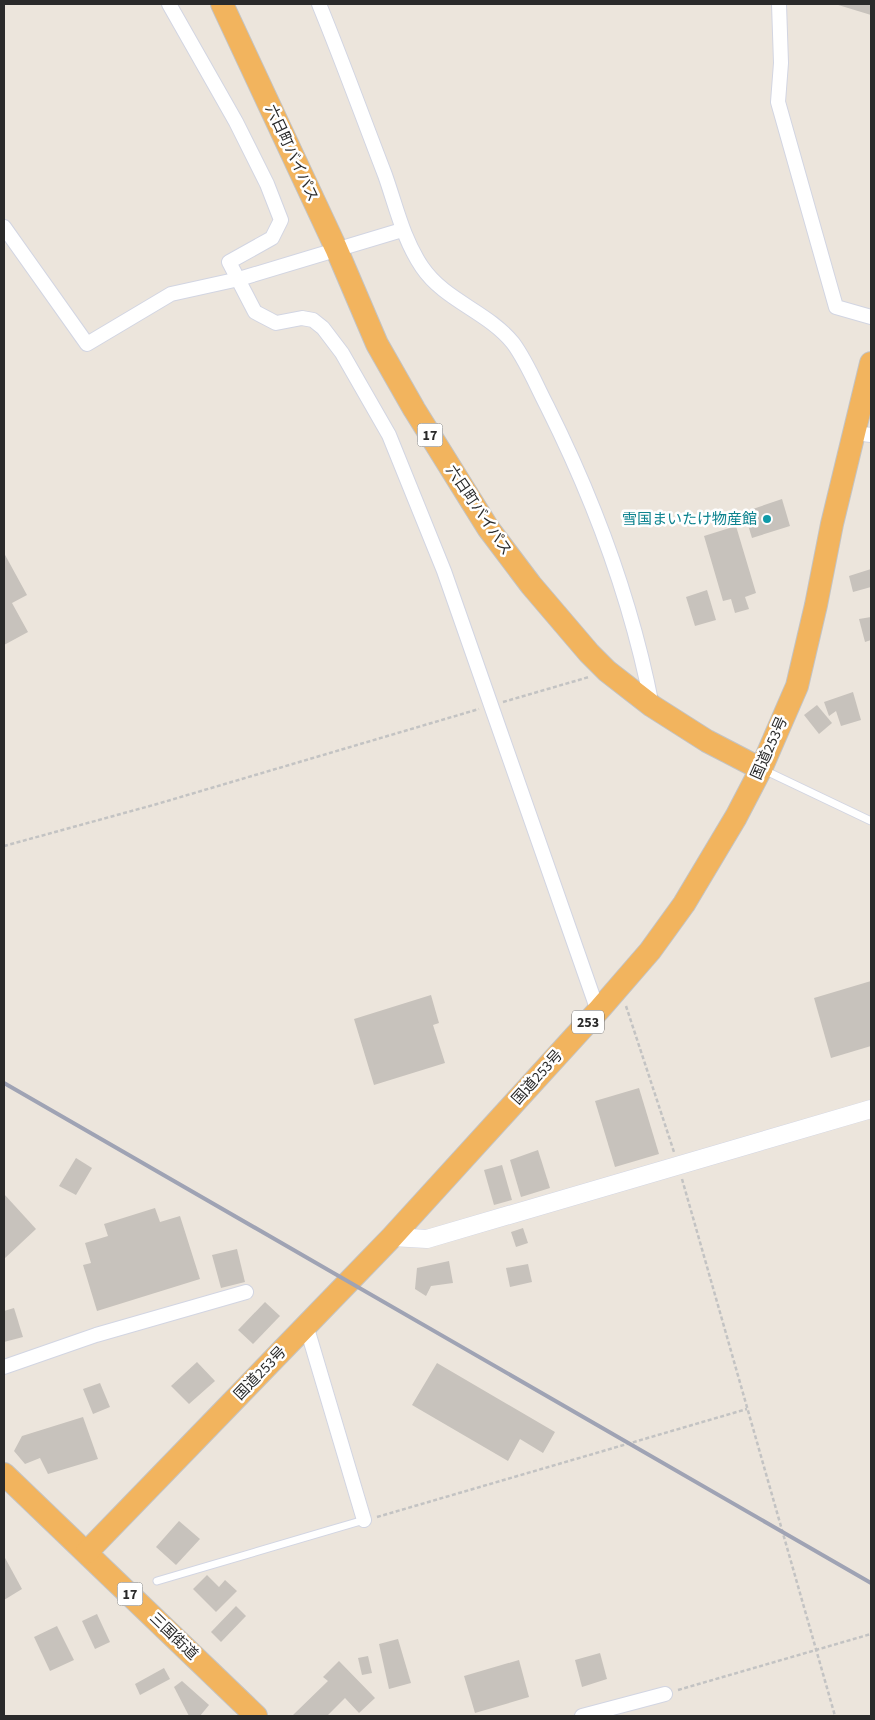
<svg xmlns="http://www.w3.org/2000/svg" width="875" height="1720" viewBox="0 0 875 1720" font-family="'Source Sans 3','Noto Sans JP',sans-serif">
<rect width="100%" height="100%" fill="#ece5dc"/>
<g fill="#c7c2bc">
<path d="M835,4H871V15Z"/>
<path d="M782,499L790,526L752,538L744,512Z"/>
<path d="M736,526L756,593L745,597L749,609L735,613L731,599L723,601L704,536Z"/>
<path d="M4,553L27,595L12,603L28,632L4,645Z"/>
<path d="M871,569V587L853,592L849,576Z"/>
<path d="M707,590L716,620L695,626L686,597Z"/>
<path d="M871,617V640L865,642L859,619Z"/>
<path d="M853,692L861,720L841,726L836,711L829,716L824,702Z"/>
<path d="M817,705L832,723L819,734L804,715Z"/>
<path d="M871,981V1046L831,1058L814,998Z"/>
<path d="M431,995L439,1023L433,1025L445,1063L374,1085L354,1019Z"/>
<path d="M639,1088L659,1154L615,1167L595,1101Z"/>
<path d="M538,1150L550,1188L521,1197L510,1160Z"/>
<path d="M76,1158L92,1168L76,1195L59,1186Z"/>
<path d="M502,1165L512,1200L494,1205L484,1170Z"/>
<path d="M4,1194L36,1229L4,1259Z"/>
<path d="M155,1208L160,1222L180,1216L200,1279L97,1311L83,1265L91,1263L85,1243L108,1236L104,1224Z"/>
<path d="M523,1228L528,1243L516,1247L511,1232Z"/>
<path d="M237,1249L245,1282L221,1288L212,1255Z"/>
<path d="M449,1261L453,1283L431,1286L426,1296L415,1289L417,1268Z"/>
<path d="M528,1264L532,1282L510,1287L506,1268Z"/>
<path d="M265,1302L280,1316L253,1344L238,1330Z"/>
<path d="M14,1308L23,1337L4,1342V1311Z"/>
<path d="M197,1362L215,1381L189,1404L171,1386Z"/>
<path d="M437,1363L555,1432L543,1453L520,1439L508,1461L412,1405Z"/>
<path d="M100,1383L110,1407L93,1414L83,1389Z"/>
<path d="M83,1417L98,1459L48,1474L40,1458L25,1464L14,1451L22,1436Z"/>
<path d="M179,1521L200,1539L176,1565L156,1547Z"/>
<path d="M4,1556L22,1589L4,1600Z"/>
<path d="M207,1575L219,1587L225,1580L237,1591L216,1612L193,1589Z"/>
<path d="M236,1606L246,1616L221,1642L211,1632Z"/>
<path d="M97,1614L110,1642L95,1649L82,1621Z"/>
<path d="M57,1626L74,1660L50,1671L34,1637Z"/>
<path d="M398,1639L411,1683L389,1689L379,1644Z"/>
<path d="M600,1653L607,1679L582,1687L575,1660Z"/>
<path d="M368,1656L372,1673L362,1675L358,1658Z"/>
<path d="M519,1660L529,1697L475,1713L464,1676Z"/>
<path d="M339,1661L375,1698L359,1713L345,1698L327,1716H294L293,1715L328,1681L323,1677Z"/>
<path d="M164,1668L170,1679L140,1695L135,1684Z"/>
<path d="M182,1681L209,1705L200,1716H189L174,1687Z"/>
</g>
<g fill="none" stroke-linecap="round" stroke-linejoin="round">
<defs>
<g id="service">
<path d="M764,770L871,821"/>
<path d="M157,1581L364,1520"/>
</g>
<g id="minor">
<path d="M169,4L236,122L267,184L281,220L272,238L229,262L255,312L276,323L302,318L313,320L323,328L342,353L389,435L444,571L598,1011"/>
<path d="M319,4C342,60 363,118 385,175C396,206 403,239 422,267C445,301 487,311 513,343C527,362 536,385 547,406C594,500 632,603 652,706"/>
<path d="M779,4L781,63L778,102L836,307L871,317"/>
<path d="M4,227L87,344L171,294L239,279L402,230"/>
<path d="M855,433L871,435"/>
<path d="M306,1325L364,1520"/>
<path d="M4,1367L96,1335L246,1292"/>
<path d="M582,1716L665,1694"/>
</g>
<path id="tertiary" d="M392,1237L427,1239L871,1109"/>
<g id="trunk">
<path d="M222,4L336,248L377,344L414,409L488,528L531,585L589,653L607,671L652,706L707,741L761,769"/>
<path d="M4,1474L256,1716"/>
<path d="M87,1552L392,1237L598,1011L650,951L684,904L736,817L761,769L797,686L816,605L832,524L871,363"/>
</g>
</defs>
<use href="#service" stroke="#d2d5e2" stroke-width="9"/>
<use href="#minor" stroke="#d2d5e2" stroke-width="16"/>
<use href="#tertiary" stroke="#d2d5e2" stroke-width="19"/>
<use href="#trunk" stroke="#c3c3c3" stroke-width="24"/>
<g stroke="#c3c3c3" stroke-width="2.5" stroke-dasharray="4 2.5" stroke-linecap="butt">
<path d="M503,702L589,677"/>
<path d="M4,846L157,804L479,709"/>
<path d="M626,1006L674,1152"/>
<path d="M682,1179L835,1716"/>
<path d="M377,1517L747,1409"/>
<path d="M678,1690L871,1634"/>
</g>
<use href="#service" stroke="#fff" stroke-width="7"/>
<use href="#minor" stroke="#fff" stroke-width="14"/>
<use href="#tertiary" stroke="#fff" stroke-width="18"/>
<use href="#trunk" stroke="#f2b45e" stroke-width="22"/>
<path stroke="#9fa3b4" stroke-width="4" d="M4,1083L871,1583"/>
</g>
<circle fill="#0f9aa8" stroke="#fff" stroke-width="2" cx="767" cy="519" r="5"/>
<g text-anchor="middle" stroke-width="5" stroke-linejoin="round" paint-order="stroke">
<g fill="#fff" stroke="#6a6a6a" stroke-width="1">
<rect x="417.5" y="423.5" width="25" height="23" rx="4"/>
<rect x="572" y="1010.5" width="32" height="23" rx="4"/>
<rect x="117.5" y="1582.5" width="25" height="23" rx="4"/>
</g>
<g font-size="14" font-weight="bold" fill="#2a2a2a">
<text x="430" y="440">17</text>
<text x="588" y="1027">253</text>
<text x="130" y="1599">17</text>
</g>
<g font-size="15" fill="#2a2a2a" stroke="#fff">
<text transform="translate(292 153) rotate(65)" y="5">六日町バイパス</text>
<text transform="translate(479 510) rotate(56)" y="5">六日町バイパス</text>
<text transform="translate(769 748) rotate(-66)" y="5">国道253号</text>
<text transform="translate(537 1077) rotate(-48)" y="5">国道253号</text>
<text transform="translate(260 1373) rotate(-46)" y="5">国道253号</text>
<text transform="translate(174 1636) rotate(44)" y="5">三国街道</text>
</g>
<g font-size="15" fill="#0d838f" stroke="#fff" text-anchor="end">
<text x="757" y="524">雪国まいたけ物産館</text>
</g>
</g>
<rect width="875" height="1720" fill="none" stroke="#2a2a2a" stroke-width="10"/>
</svg>
